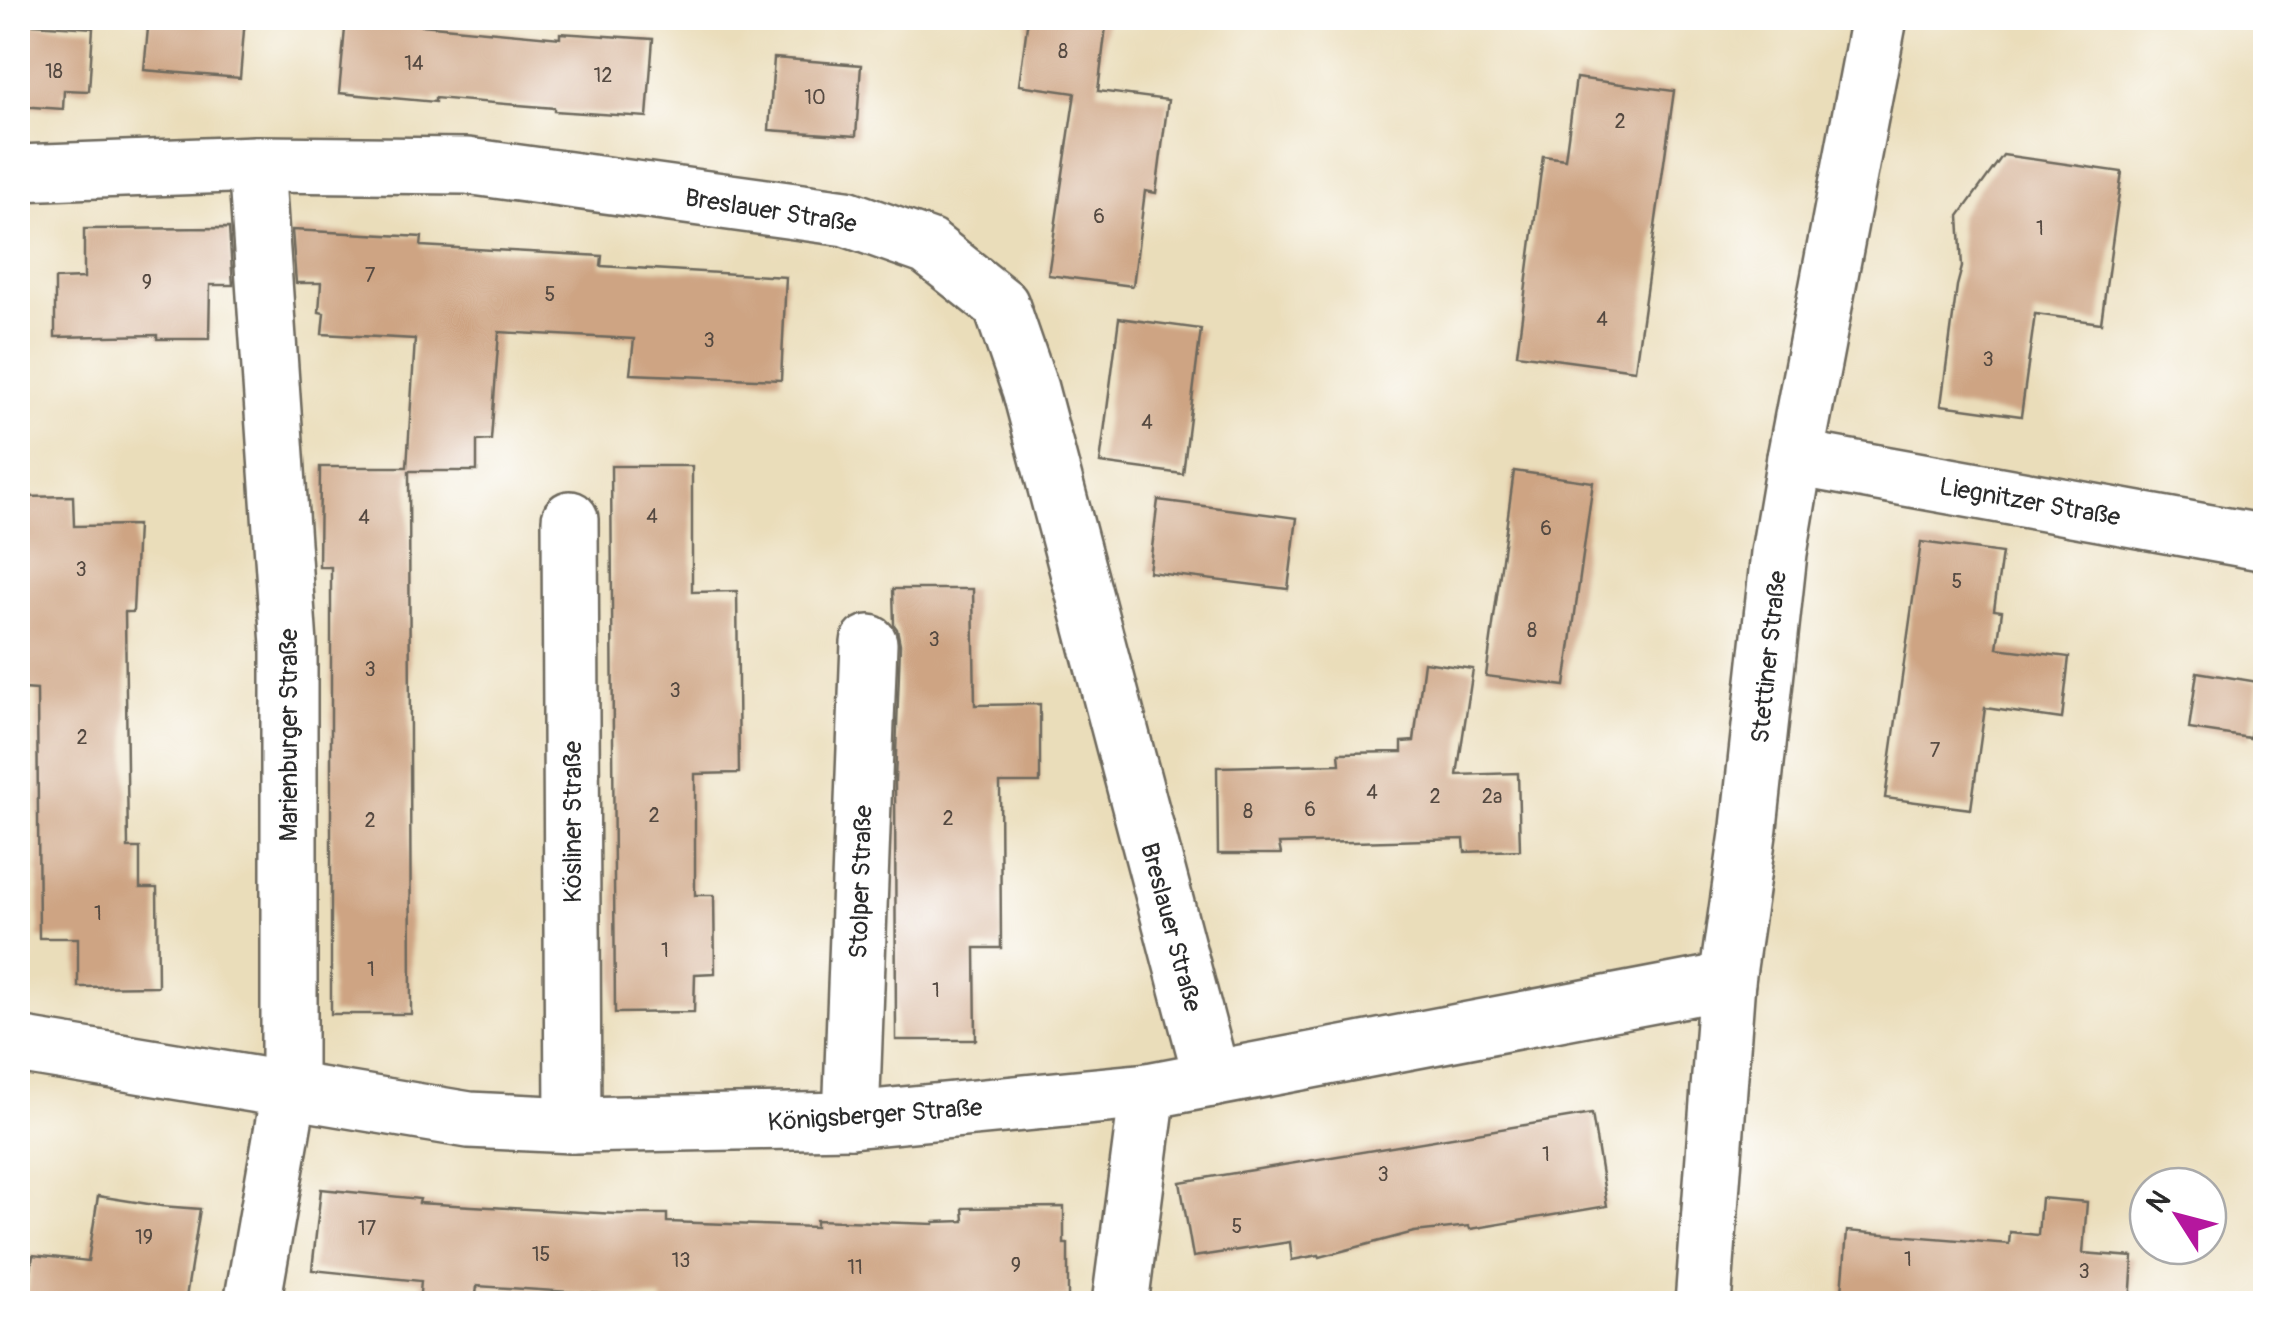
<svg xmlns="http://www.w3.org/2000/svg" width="2283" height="1321" viewBox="0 0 2283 1321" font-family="Pangolin,sans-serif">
<rect width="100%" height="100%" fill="#fff"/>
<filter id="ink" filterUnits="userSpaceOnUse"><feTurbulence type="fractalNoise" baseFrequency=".01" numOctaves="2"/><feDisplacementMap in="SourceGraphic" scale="20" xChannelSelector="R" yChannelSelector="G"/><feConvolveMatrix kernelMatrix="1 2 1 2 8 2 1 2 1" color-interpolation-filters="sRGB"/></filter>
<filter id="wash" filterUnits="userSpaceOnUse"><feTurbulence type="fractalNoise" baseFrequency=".0048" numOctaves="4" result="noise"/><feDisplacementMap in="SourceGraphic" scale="40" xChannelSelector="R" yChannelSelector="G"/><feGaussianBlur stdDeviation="2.25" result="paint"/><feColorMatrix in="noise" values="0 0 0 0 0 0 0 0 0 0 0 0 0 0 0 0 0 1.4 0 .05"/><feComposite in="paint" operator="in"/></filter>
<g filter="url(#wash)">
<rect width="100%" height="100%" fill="#eaddba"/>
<g id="blocks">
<g fill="#cea483">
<path d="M149,18H245L240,78L144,70Z"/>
<path d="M346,18L560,38V33L653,39L647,117L554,111V108L435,98V102L339,93Z"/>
<path d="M1028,18H1107L1098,91L1168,100L1156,193L1145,191L1133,286L1048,275L1075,93L1019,85Z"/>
<path d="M18,23L93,28L89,91L64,90L63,109L18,106Z"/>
<path d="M774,58L861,65L856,136L769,130Z"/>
<path d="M1576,78L1674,91L1635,370L1517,354L1543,156L1565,159Z"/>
<path d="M2003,155L2122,172L2101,323L2035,314L2021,416L1941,405L1957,286L1962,267L1959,216Z"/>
<path d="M229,228L233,285H210L209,339H157V335L55,337V279L84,278V229Z"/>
<path d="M292,230L422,237L421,246L602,256L601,266L786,277L781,380L630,374L634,339L499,332L491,440L477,441V471H409L411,1014H331V567H319L320,467H407L415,339L322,334L324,313L319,312L321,283H296Z"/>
<path d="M1119,318L1201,329L1183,474L1100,463Z"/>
<path d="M611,466H692V592L737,591L739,773L695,774V895H714L715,973L695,974L694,1012L615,1013Z"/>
<path d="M1514,471L1593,482L1565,686L1486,676Z"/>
<path d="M73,496L74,526L137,525L133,612H125L128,848H140V888H157L158,986L78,987V938H39L37,690L24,689L23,497Z"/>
<path d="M1158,500L1297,518L1288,589L1149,572Z"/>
<path d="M1921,542L2002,553L1994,610L2002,611L1997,648L2069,657L2062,719L1985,708L1971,809L1885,798Z"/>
<path d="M893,589H973L975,705L1040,704V783H1000L1001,948H975L976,1040H896L895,781L900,644L897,629L894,625Z"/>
<path d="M1424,662L1473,669L1457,775L1518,773L1520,850L1465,852L1464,839L1279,844L1281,854H1218L1217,767L1340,764L1339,753L1402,752V742L1414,741Z"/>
<path d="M2197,672L2258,682L2250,738L2189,729Z"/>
<path d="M1592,1114L1607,1206L1470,1229L1469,1226L1414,1232L1320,1257L1319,1255L1292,1260L1290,1242L1193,1257L1180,1182Z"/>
<path d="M321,1189L420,1199L419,1203L616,1214H667V1222L816,1227V1220L934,1224V1222L964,1221L963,1208L1064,1207V1244H1068V1298H965V1304H806L745,1300V1304H661L662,1298L477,1286L475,1304H419L421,1281L312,1270Z"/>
<path d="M98,1196L161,1206L200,1209L185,1304H26L33,1255L88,1261Z"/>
<path d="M2041,1198L2087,1202L2083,1253L2133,1257L2130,1304H1841L1847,1231L2009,1244L2010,1232L2038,1235Z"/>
</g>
</g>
</g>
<g filter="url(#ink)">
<use href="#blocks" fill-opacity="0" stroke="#6e695d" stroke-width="2.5"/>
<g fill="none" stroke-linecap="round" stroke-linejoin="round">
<defs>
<g id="minor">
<path d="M18,173L256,164L467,166L846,218L928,247L1001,305L1030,389L1212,1079"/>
<path d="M1795,458L2266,543"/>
<path d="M570,519L573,1125"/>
<path d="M18,1045L469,1120L573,1125L851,1120L1148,1091L1727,981"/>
<path d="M851,1120L869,643"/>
<path d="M252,1304L289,1092V645L256,164"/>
<path d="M1120,1304L1148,1091"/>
<path d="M1703,1304L1727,981L1749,827L1779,553L1795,458L1879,18"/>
</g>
</defs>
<use href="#minor" stroke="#6e695d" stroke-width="60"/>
<use href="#minor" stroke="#fff" stroke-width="55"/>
</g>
</g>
<g text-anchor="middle" stroke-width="8" stroke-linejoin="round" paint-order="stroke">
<g font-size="20" fill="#544941">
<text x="1063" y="58">8</text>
<text x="414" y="70">14</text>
<text x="54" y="78">18</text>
<text x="603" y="82">12</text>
<text x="815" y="104">10</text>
<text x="1620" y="128">2</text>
<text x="1099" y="223">6</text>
<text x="2040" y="235">1</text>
<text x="370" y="282">7</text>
<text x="147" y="289">9</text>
<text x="550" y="301">5</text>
<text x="1602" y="326">4</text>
<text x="709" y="347">3</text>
<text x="1988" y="366">3</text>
<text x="1147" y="429">4</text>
<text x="652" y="523">4</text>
<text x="364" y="524">4</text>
<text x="1546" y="535">6</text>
<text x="81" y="576">3</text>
<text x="1957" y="588">5</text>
<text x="1532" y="637">8</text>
<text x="934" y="646">3</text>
<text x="370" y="676">3</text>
<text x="675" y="697">3</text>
<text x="82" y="744">2</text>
<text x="1935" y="757">7</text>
<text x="1372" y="799">4</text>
<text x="1435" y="803">2</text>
<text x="1492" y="803">2a</text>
<text x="1310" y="816">6</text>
<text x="1248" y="818">8</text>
<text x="654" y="822">2</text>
<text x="948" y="825">2</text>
<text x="370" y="827">2</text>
<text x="98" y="920">1</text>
<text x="665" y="957">1</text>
<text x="371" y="976">1</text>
<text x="936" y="997">1</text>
<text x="1546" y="1161">1</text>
<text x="1383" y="1181">3</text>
<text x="1237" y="1233">5</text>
<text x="367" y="1235">17</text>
<text x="144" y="1244">19</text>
<text x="541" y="1261">15</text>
<text x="1908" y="1266">1</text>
<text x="681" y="1267">13</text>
<text x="1016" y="1272">9</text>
<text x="855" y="1274">11</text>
<text x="2084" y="1278">3</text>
</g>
<g font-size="25" fill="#2b2b2b" stroke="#fff">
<text transform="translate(771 210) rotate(9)" y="9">Breslauer Straße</text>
<text transform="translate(2030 501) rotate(10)" y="9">Liegnitzer Straße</text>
<text transform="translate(1768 657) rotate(-84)" y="9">Stettiner Straße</text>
<text transform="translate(288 735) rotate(-90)" y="9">Marienburger Straße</text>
<text transform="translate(572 822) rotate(-90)" y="9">Kösliner Straße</text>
<text transform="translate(860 882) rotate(-88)" y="9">Stolper Straße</text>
<text transform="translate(1172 927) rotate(75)" y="9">Breslauer Straße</text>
<text transform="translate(875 1114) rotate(-4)" y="9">Königsberger Straße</text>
</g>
</g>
<rect width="2283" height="1321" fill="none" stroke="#fff" stroke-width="60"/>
<g transform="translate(2178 1216) rotate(306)"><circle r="48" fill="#ffffff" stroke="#aaaaaa" stroke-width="2.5"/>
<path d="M0-8L18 38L0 25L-18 38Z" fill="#b5179e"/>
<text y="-15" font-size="28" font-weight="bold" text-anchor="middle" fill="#2b2b2b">N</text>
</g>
</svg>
